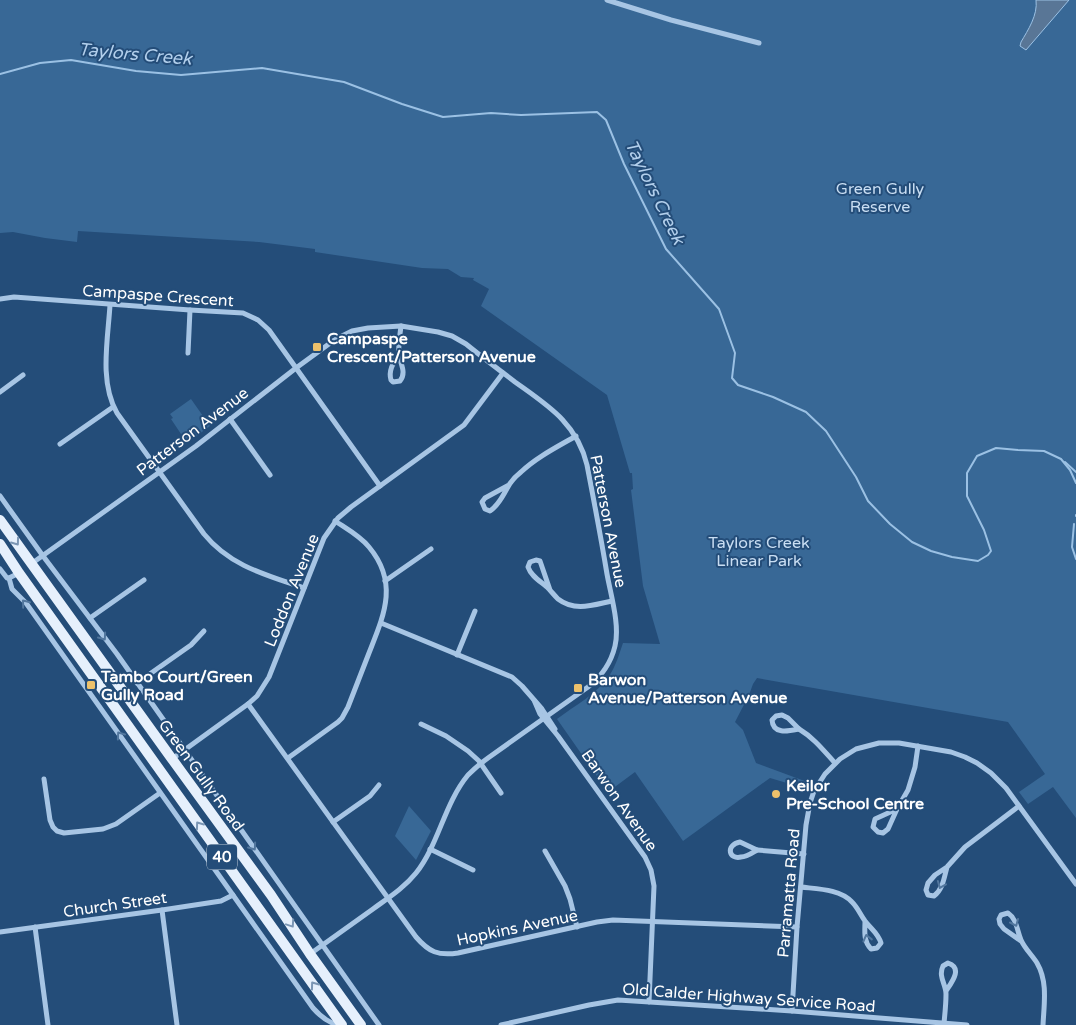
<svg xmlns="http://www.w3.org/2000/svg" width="1076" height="1025" viewBox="0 0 1076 1025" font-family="'Varela Round',sans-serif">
<rect width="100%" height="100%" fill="#244d79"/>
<g fill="#386896">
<path d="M0,0H1076V818L1053,787L1028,804L1019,792L1045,774L1008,722L757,678L753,684L749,695L735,722L743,730L756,763L810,783L807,789L770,778L683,841L635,772L608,792L557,719C574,706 597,694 609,676C616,666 619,654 623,643L660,644L643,586L631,490L633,489L632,473H630L607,395L481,306L489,289L473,280L474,278L461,277L448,269L422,268L315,252V249L259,242L78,231L77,242L45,238L13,232L0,233Z"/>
<path d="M191,399L210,426L187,443L171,419L173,418L170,414Z"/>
<path d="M409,806L431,831L416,860L395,836Z"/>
</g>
<path fill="#597696" stroke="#9bc1e4" d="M1036,0H1069L1026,50L1020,46L1021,42C1028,30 1038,15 1036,0Z"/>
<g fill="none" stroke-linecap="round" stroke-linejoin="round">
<g stroke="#9bc1e4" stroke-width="2">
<path d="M0,74L40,63L71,60L136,71L181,75L262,68L344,82L402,104L443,117L491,113L521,115L597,112L606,120L624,164L666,249L719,309L735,353L732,378L738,385L773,397L806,412L826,431L856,477L868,501L890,524L912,542L931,551L952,557L978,561L988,555L991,551L984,530L967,496V473L977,456L996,448L1018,450L1044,451L1061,459L1070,470L1076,483"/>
<path d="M1065,462L1076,472"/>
<path d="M1076,516V515"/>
<path d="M1074,524L1072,547L1076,559"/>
</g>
<g stroke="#a7c5e4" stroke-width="5">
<path d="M607,0L671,20L759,43"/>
<path d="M0,299L14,297L190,310L243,313L258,320L269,330L380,486"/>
<path d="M110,305C108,339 99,382 117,413L204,534C230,566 266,575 304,588"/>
<path d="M188,353L190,310"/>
<path d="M399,354C394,362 388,370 391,380L393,382L400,381C407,372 400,364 399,354C398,345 400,335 401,326"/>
<path d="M0,392L23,375"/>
<path d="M230,419L270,475"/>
<path d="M60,444L113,407"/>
<path d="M509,485L485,498L482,502L485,509L490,511C499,505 503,495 508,487C511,481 516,476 521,472C537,457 557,447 576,436"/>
<path d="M0,496L43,556L117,654L379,1025"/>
<path d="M31,564L196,446L296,368L333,341L344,335L352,331L368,328L401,326L438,332L452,336L466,344C482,357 498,369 515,382C547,405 577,423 587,465C594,501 601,538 607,574C611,596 620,625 615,646C611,663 602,676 588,687L488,758C481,763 474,769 468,775C444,804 439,844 416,873C404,888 388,898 373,909C352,924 331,939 310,954"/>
<path d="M0,569L7,578H9L19,573"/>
<path d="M9,578L12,589L26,603L313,1008C320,1016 328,1023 339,1025"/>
<path d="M385,581L431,549"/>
<path d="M550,590L540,561L536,560L530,562L528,567C531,576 540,581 547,587C551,591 554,595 558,599C575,612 593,605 612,601"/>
<path d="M90,618L144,580"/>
<path d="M381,623L512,677L522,686L542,709L555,729"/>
<path d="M457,655L475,611"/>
<path d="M137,683L191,645L204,631"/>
<path d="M534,700L540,714L558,736L645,857L651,870L654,886L649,1002"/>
<path d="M248,704L416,937C429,952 438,956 458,953L597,922L613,920L797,927"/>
<path d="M782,715L788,718L799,729C789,731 773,735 772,720L776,716Z"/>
<path d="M421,724L446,736L468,751L479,761L501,793"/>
<path d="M799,729C814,738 824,751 835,763"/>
<path d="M288,758L338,722L342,718L348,707C355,689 362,671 369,653C384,615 399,583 369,547C360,536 347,529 335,521"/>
<path d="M172,759L248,704L257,696L269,677L324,538L338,518L351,507L464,425L503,373"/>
<path d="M44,779L50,820L53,827L57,831L64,833L103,829L116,824L160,793"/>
<path d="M897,809L875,819L873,827L878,832L883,833L888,829L897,809L908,790L915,767L918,746"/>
<path d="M333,822L370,796L379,785"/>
<path d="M740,842L757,850C752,853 747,857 741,857C729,860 725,845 740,842Z"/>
<path d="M430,849L473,870"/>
<path d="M757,850L804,854"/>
<path d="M545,851L565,886L570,899L577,927"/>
<path d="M947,867C944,878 943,889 934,896L928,895L926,890L928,883L935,875L947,867L965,847L1019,806"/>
<path d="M801,887C817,889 840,889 852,902C858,908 860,914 865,921C871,929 878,933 881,943L877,948L871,949C863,941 865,931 865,921"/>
<path d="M162,910L177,1025"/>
<path d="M35,927L48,1025"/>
<path d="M0,932L162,910L221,901L233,895"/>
<path d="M1021,941L1004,929L1000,924L999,919L1001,915L1008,913C1017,919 1017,931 1021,940C1025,949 1032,955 1037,963C1048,982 1044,1004 1043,1025"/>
<path d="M792,1011L797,927L806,825L810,803L814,791L825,774L840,759L856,749L879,743H899L951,752L965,757L977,763L991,773L1006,788L1076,884"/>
<path d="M944,1023C945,1013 946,1004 946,994C946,984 938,977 943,966L948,963C963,968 952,982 946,991"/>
<path d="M501,1025L589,1005L618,1000L792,1011L967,1025"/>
</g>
<g stroke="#e6f0fc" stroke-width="10">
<path d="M0,520L172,759L271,895L310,954L361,1025"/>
<path d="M0,544L19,573L342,1025"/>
</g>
</g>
<defs><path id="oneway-chevron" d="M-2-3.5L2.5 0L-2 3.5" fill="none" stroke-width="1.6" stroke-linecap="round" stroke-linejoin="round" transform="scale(1.25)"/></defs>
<g stroke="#7b96b4">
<use href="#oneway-chevron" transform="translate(16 542) rotate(54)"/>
<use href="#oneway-chevron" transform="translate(199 825) rotate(-126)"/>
<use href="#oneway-chevron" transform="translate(291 924) rotate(56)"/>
<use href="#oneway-chevron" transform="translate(314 985) rotate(-126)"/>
</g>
<g stroke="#52779e">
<use href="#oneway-chevron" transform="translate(25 603) rotate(-129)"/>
<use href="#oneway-chevron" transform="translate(103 637) rotate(55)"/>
<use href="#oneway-chevron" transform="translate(120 735) rotate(-125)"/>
<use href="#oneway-chevron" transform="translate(253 847) rotate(55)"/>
<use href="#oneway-chevron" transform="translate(941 885) rotate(112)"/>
<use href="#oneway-chevron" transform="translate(1015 923) rotate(66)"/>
<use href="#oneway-chevron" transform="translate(867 938) rotate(-104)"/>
</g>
<g fill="#edc16b" stroke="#244d79" stroke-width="2">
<rect x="312" y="342" width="10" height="10" rx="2.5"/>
<rect x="86" y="680" width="10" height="10" rx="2.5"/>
<rect x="573" y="683" width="10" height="10" rx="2.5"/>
<circle cx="776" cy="794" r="5"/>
</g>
<g text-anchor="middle" stroke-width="4" stroke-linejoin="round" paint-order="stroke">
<rect fill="#244d79" stroke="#bdcad7" stroke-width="1" x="207" y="844.5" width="30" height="25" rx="4"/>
<g font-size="15" font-weight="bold" fill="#fff">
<text x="222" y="862">40</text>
</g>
<g font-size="16" fill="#c9def3" stroke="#244d79">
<text x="880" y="194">Green Gully<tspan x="880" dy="18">Reserve</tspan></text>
<text x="759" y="548">Taylors Creek<tspan x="759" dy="18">Linear Park</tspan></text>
</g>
<g font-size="16" fill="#fff" stroke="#244d79">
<text transform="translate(158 295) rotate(4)" y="6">Campaspe Crescent</text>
<text transform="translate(192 431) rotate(-37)" y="6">Patterson Avenue</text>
<text transform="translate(609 521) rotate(79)" y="6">Patterson Avenue</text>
<text transform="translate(291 590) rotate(-68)" y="6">Loddon Avenue</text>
<text transform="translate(202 775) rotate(54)" y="6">Green Gully Road</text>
<text transform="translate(620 800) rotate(55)" y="6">Barwon Avenue</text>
<text transform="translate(788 893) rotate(-85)" y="6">Parramatta Road</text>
<text transform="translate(115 904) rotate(-8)" y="6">Church Street</text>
<text transform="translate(517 927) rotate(-12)" y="6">Hopkins Avenue</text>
<text transform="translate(749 997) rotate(4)" y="6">Old Calder Highway Service Road</text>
</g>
<g font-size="16" font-weight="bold" fill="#fff" stroke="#244d79" text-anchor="start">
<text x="327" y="344">Campaspe<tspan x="327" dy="18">Crescent/Patterson Avenue</tspan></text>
<text x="101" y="682">Tambo Court/Green<tspan x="101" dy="18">Gully Road</tspan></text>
<text x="588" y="685">Barwon<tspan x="588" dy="18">Avenue/Patterson Avenue</tspan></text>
<text x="786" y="791">Keilor<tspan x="786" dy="18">Pre-School Centre</tspan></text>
</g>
<g font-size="18" font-style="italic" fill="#b2cfec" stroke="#244d79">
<text transform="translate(135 54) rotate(5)" y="6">Taylors Creek</text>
<text transform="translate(655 192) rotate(64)" y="6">Taylors Creek</text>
</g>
</g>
</svg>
